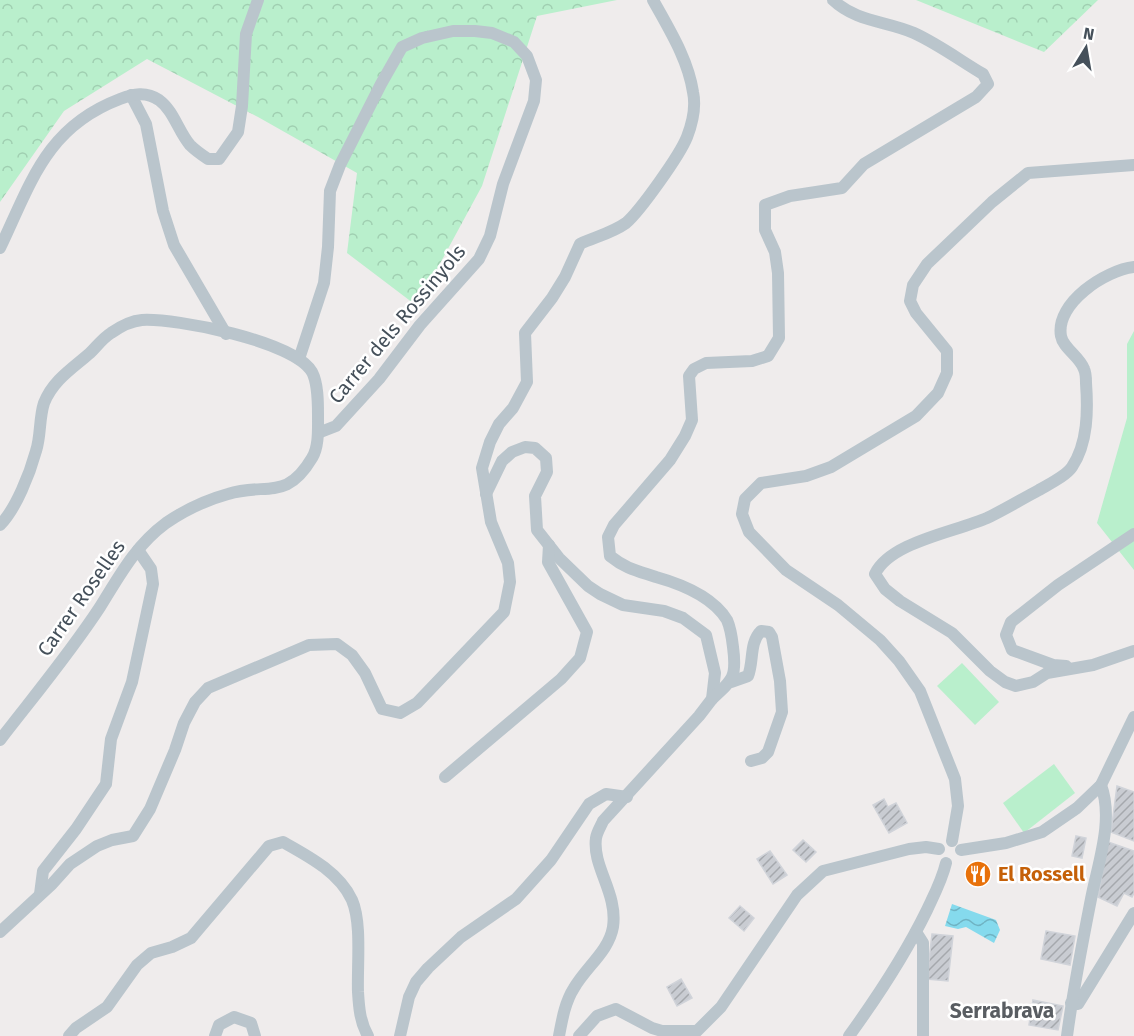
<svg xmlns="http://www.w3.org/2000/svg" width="1134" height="1036" viewBox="0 0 1134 1036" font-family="'Fira Sans',sans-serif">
<defs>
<pattern id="forest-crowns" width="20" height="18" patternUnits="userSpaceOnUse" patternTransform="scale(1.5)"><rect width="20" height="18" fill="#b9efcc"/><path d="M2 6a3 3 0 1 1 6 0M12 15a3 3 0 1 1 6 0" fill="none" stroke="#a0cfb1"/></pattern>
<pattern id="water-waves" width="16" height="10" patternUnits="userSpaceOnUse" patternTransform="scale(1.5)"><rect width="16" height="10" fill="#85daed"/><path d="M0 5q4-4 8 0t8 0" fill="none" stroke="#6fb3c3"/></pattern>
<pattern id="building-hatch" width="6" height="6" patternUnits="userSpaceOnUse" patternTransform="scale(1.5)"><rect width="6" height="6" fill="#c9ccd2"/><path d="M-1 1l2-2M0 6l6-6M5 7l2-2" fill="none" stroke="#a5a8ad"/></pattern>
</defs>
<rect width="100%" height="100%" fill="#efecec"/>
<g fill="url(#forest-crowns)">
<path d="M0,0H617L537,16L482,186L417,306L347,253L357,173L258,117L147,59L64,111L0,202Z"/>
<path d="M916,0H1098L1044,52Z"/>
</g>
<g fill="#b9efcc">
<path d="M1134,331V570L1097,523L1127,418V344Z"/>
<path d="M962,663L999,702L975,725L937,686Z"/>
<path d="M1054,764L1075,793L1024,833L1003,803Z"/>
</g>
<path fill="url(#water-waves)" d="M952,904L996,920L1000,930L994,943L966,927L958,929L945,926Z"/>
<g fill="url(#building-hatch)" stroke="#d0d3d9" stroke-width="1.5">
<path d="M1117,786L1134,792V841L1111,832Z"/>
<path d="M884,799L888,807L896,803L907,823L889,833L873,805Z"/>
<path d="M1076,836L1086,838L1082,858L1072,856Z"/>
<path d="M803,840L816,852L806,862L793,850Z"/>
<path d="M1108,842L1134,851V893L1132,897L1124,893L1117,906L1098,897Z"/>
<path d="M770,851L787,875L773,884L757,859Z"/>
<path d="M740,906L754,918L744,931L729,918Z"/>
<path d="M1046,931L1075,936L1070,965L1041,959Z"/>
<path d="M932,934L953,936L948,981L927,979Z"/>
<path d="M681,979L692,998L677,1006L667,987Z"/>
<path d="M1033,1000L1063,1006L1058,1030L1029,1025Z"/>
</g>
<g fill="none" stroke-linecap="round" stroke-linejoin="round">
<g stroke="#bac5cc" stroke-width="12">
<path d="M131,95L146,124L163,211L174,245L226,334"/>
<path d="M0,248C31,183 46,127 120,99C133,94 146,91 159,100C174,111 178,131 190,145C195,150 202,155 208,159H219L238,132L242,106L246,34L258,0"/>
<path d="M1134,267C1106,270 1055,303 1061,336C1063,348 1080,357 1084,369C1086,373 1086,379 1086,383C1088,410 1088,443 1072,467C1066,476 1049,484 1039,490C1022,499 1004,510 987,518C955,532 890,542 875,574L885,589L900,601L952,633L990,671L1005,682L1016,686L1033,682L1047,673L1093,665L1134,651"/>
<path d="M299,359L324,283L328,247L330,191L340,165L381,84L402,47L422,38L453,31H475L492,33L514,42L527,56L536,80L534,101L503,184L490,236L479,259L420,325L379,379L336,426L318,433"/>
<path d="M486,494L502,461L512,452L525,447L535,448L546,458L547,472L535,496L537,530L559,558L588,586L600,594L623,605L664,611L683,618L706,635L715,673L712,699L699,716L603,821C601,826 597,832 596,838C592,867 618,893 613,927C609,951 586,967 574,988C565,1002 562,1020 559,1036"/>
<path d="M0,525C16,509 30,473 36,451C41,436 39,418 44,403C53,380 73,368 90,353C97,346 103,338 111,333C121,326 130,321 142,320C176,318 294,341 312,372C318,383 318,402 318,415C318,429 319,447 312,458C286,502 266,482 228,494C206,500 185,510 166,523C135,546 120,575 100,607C70,653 34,696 0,740"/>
<path d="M1066,666L1053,665L1012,650L1006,635L1011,622L1058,585L1134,534"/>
<path d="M731,682L748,676C754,661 749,643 761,631L769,632L772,637L780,681L782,712L768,752L762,758L751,761"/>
<path d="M712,699C733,680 737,677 733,647C732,638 731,629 727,620C713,597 681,584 656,577C638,571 626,569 610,556L608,537L614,525L670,460L685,436L692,420L689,376L694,369L706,363L752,361L768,356L779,338L778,273L775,252L765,230V205L790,196L842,188L864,164L976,97L988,84L983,74C961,61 938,44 914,33C887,21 856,22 833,0"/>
<path d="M445,777L561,679L580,658L587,632L548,562L549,545"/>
<path d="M952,841L958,806L955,779L920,691L899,661L880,640L838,605L786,570L749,532L742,514L745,499L761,483L806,476L831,467L916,416L938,393L947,373V351L916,313L910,301L913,285L927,264L992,202L1028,173L1134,165"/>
<path d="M961,850L1006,843L1042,832L1077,808L1101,785L1134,717"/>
<path d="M40,894L43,871L76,829L106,784L111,739L132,682L153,584L151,569L138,550"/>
<path d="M0,932L52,884L70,864L97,846L112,840L133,836L150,809L175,750L184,723L195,702L208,688L309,645L337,644L352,655L365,673L382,709L400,713L417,703L504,612L510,582L508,563L491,522L482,468L490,442L499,424L513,408L527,382L525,333L552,298L565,277L580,244C595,237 612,233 626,223C640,211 680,155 687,137C692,124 696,106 693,92C688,59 669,29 653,0"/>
<path d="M916,932L923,943V1036"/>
<path d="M1071,1003L1078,1004L1134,913"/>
<path d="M69,1036L76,1028L107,1007L137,965L151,953L172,947L191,938L269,846L283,842C308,856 339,872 352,900C362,923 357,966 358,992C359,1008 360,1022 368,1036"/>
<path d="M215,1036L219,1025L234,1017L251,1023L255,1036"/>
<path d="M400,1036L409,997L416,982L428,968L461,937L516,899L551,860L589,804L606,794L627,797"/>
<path d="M579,1036L597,1016L616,1009L652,1028L662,1031H697L721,1007L797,895L823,871L909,849L926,847L939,849"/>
<path d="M849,1036C878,996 905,955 927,910C934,895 942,880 946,863"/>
<path d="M1067,1036C1073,990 1082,945 1091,899C1098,863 1114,820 1101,785"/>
</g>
</g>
<defs>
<symbol id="restaurant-disc" viewBox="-11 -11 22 22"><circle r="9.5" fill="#e8710a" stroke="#fff"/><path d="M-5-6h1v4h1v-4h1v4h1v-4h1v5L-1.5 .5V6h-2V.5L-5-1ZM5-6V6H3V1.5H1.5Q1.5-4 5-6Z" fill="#fff"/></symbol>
</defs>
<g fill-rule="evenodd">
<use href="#restaurant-disc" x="963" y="859" width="30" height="30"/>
</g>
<g text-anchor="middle" stroke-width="5" stroke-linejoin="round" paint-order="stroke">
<g font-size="20" fill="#45505a" stroke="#fff">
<text transform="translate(397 324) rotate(-50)" y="7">Carrer dels Rossinyols</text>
<text transform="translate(81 598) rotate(-55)" y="7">Carrer Roselles</text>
</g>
<g font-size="20" font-weight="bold" fill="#c56008" stroke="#fff" text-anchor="start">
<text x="998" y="881">El Rossell</text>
</g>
<g font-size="21" font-weight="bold" fill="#595d62" stroke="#fff">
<text x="1002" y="1018">Serrabrava</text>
</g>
</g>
<g transform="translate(1086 48) rotate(11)" stroke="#ffffff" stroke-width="4.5" paint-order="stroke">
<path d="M0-4.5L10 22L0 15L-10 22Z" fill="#45505a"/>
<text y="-9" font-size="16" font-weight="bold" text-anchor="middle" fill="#45505a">N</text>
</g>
</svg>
